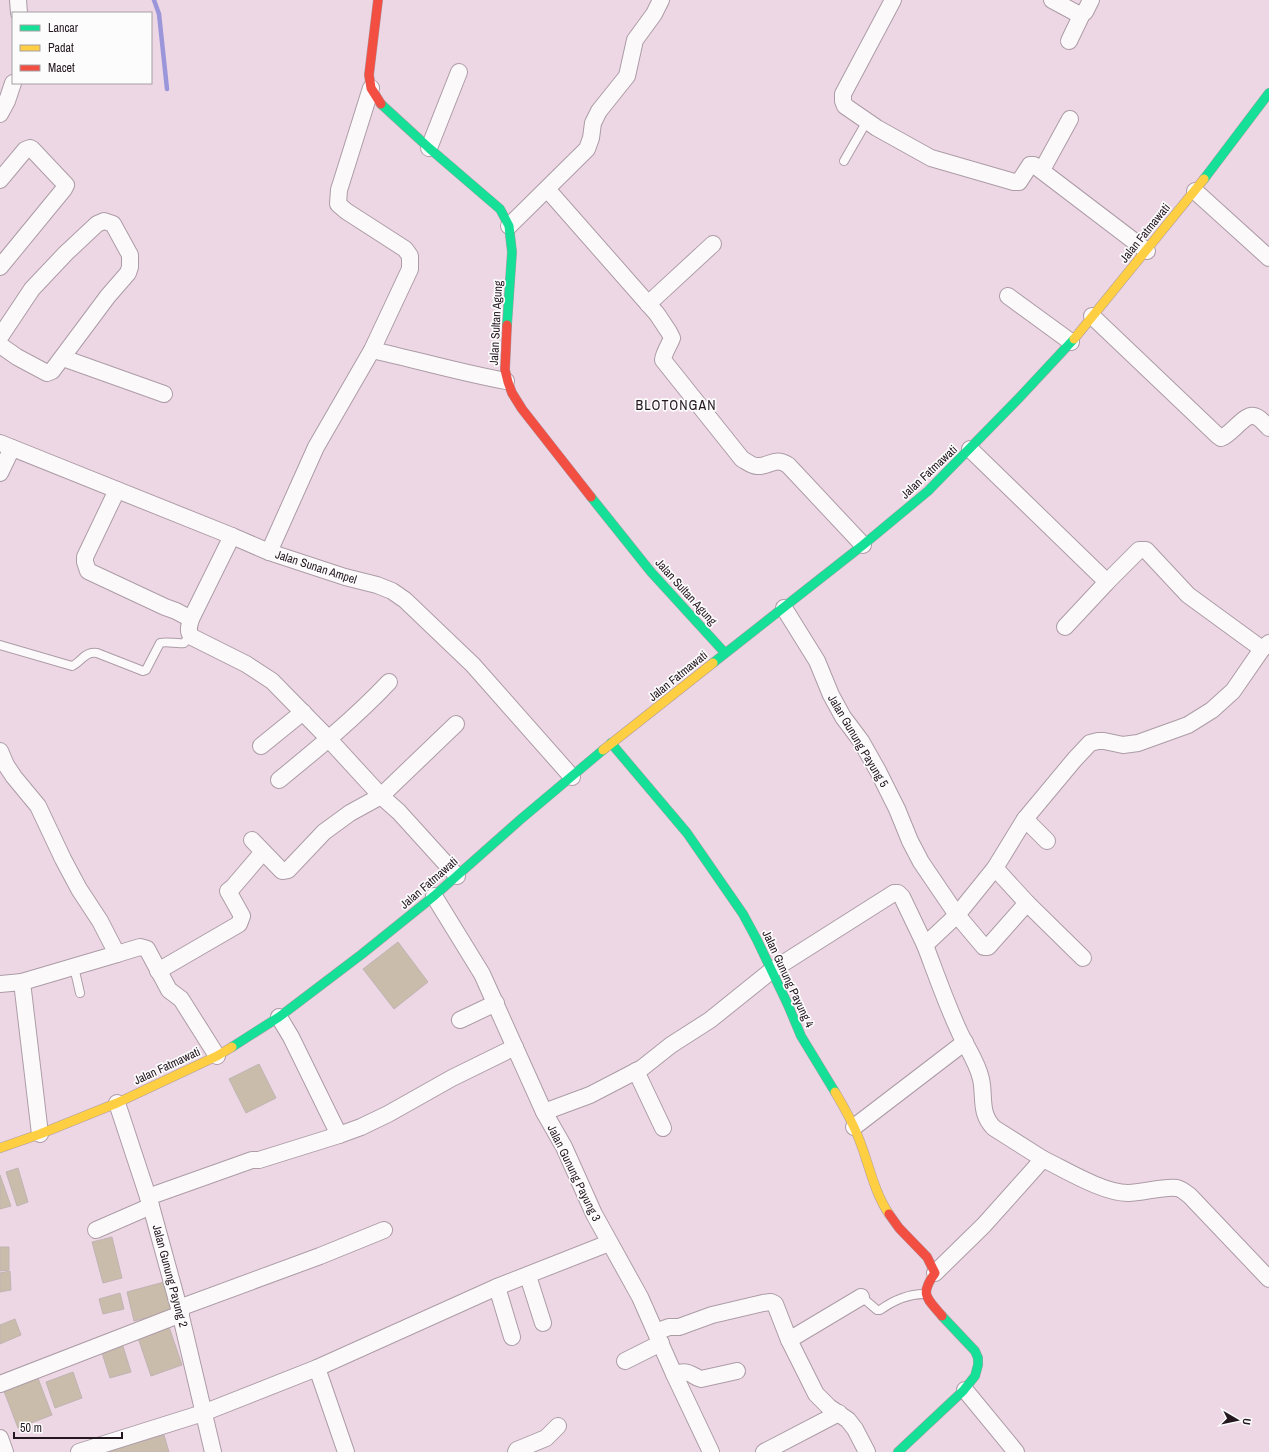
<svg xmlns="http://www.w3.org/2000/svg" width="1269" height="1452" viewBox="0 0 1269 1452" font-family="'Archivo Narrow',sans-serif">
<rect width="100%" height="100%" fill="#edd7e4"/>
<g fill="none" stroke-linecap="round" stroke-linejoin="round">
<path stroke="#9b96da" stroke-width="4.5" d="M154,0L159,14L167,89"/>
</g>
<g fill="#c9bcab" stroke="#bfb4b3">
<path d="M398,942L428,982L394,1009L363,969Z"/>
<path d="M259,1064L276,1098L246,1113L229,1079Z"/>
<path d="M18,1168L28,1202L17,1206L6,1172Z"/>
<path d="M0,1175L11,1206L0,1209Z"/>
<path d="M112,1237L122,1278L103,1283L92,1242Z"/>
<path d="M0,1247H9V1270L0,1271Z"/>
<path d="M10,1271L11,1290L0,1292V1273Z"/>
<path d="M164,1282L172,1311L134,1321L127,1292Z"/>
<path d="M120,1293L124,1309L103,1314L99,1299Z"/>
<path d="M15,1319L21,1335L0,1344V1325Z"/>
<path d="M167,1321L182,1365L151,1376L136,1332Z"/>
<path d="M121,1340L131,1372L110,1378L100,1347Z"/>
<path d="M73,1372L82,1398L55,1408L46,1382Z"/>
<path d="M36,1373L52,1415L18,1428L2,1386Z"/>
<path d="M164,1435L169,1452H111L110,1450Z"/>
</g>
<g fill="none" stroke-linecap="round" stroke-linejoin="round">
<defs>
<g id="lane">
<path d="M844,161L867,121"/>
<path d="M0,645L72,666C81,662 85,651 97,653L143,671L146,670L160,643C167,641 176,644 184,643L191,635"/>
<path d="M74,967L80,993"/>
<path d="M861,1297L863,1298L877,1310H880C894,1300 907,1294 924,1294"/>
</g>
<g id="street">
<path d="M18,0L19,13"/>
<path d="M893,0L843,94V101L845,106L877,128L931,158L1014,182H1019L1030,165H1034L1147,251"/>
<path d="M1052,0L1078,14L1085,12L1091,0"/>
<path d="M1069,41L1082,14"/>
<path d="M0,114L7,101L13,83"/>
<path d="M429,148L459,72"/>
<path d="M1042,170L1070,119"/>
<path d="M0,180L25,150L30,148L32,149L66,185L64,189L0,267"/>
<path d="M547,189L657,314L669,332L672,338C669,346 664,352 663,360L742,459C746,461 752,466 757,466C770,467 774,456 788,465L863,545"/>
<path d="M1195,191L1269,258"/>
<path d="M509,226L587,149L591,138L593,123L599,111L627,76L635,40L654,14L661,0"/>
<path d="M1008,296L1071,342"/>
<path d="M648,304L713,244"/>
<path d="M1092,316L1217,435L1221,438C1231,435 1245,413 1254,416C1260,417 1265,424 1269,428"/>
<path d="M0,337L32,289L66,253L97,224L104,221L113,224L130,255V267L128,273L108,296L52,371L47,373L17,357L0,345"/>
<path d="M372,350C417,360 461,373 506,381"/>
<path d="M63,358L164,394"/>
<path d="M0,443L232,536L269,552L345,577L377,585L392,591L405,600L473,665L572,777"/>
<path d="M970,449L1107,582L1139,550H1146L1188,595L1262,649L1269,643"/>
<path d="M0,473L12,448"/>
<path d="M117,490L85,557V562L88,571L165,607L176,611L191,619C189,626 187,632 192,637L246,664L272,681L325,735L381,796L399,812L457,876"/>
<path d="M269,552L316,447L372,350L410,269V256L405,249L346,211L338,204L339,190L371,88"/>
<path d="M784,608L817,661L831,695L843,717L861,741L878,771L897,809L910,841L921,862L957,915L984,947H988L1027,903L995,868"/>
<path d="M191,619L232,536"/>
<path d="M1065,627L1107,582"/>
<path d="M261,746L303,712"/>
<path d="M0,751L6,765L14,777L38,806L63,859L79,889L100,921L117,954L22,982"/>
<path d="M279,780C317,749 355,718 389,682"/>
<path d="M1025,819L1075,759L1090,743L1098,741H1104L1123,745L1138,743L1188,725L1212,710L1233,691L1262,649"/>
<path d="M252,840L282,871L288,870L324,832L350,813L381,796L456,724"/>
<path d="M434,896L482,974L544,1112L564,1147L594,1214L640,1297L674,1374L711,1452"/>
<path d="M1027,903L1083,958"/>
<path d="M925,945C936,974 946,1003 959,1031C966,1047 977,1061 981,1079C985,1097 979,1113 994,1128L1043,1159L984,1225L935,1273"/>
<path d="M117,954L140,947L147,949L169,990L181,999L217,1056"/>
<path d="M158,971L239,924L242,916L228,891L233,887L263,852"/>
<path d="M0,984L22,982L40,1134"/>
<path d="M279,1017L291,1037L339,1135"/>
<path d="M460,1020L496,1003"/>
<path d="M636,1071L663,1128"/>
<path d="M117,1103L151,1206L179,1308L213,1452"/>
<path d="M544,1112L590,1095L642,1068L671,1045L710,1020L771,971L894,893H898L902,897L925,945L957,915L995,868L1025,819L1047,841"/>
<path d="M854,1127L965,1042"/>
<path d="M1043,1159C1066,1170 1103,1193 1128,1193C1142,1193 1164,1186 1177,1188C1182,1189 1186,1193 1190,1196L1269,1279"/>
<path d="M148,1197L252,1160H259L339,1135L361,1127L388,1114L452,1078L515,1047"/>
<path d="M96,1230L151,1206"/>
<path d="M528,1276L543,1323"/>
<path d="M497,1287L512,1337"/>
<path d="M179,1308L320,1256L384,1230"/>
<path d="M656,1332L669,1327H679L712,1315L763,1303L771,1302L775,1304L789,1340L816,1394L829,1407L848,1420L855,1429L867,1452"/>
<path d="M789,1340L861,1297"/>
<path d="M625,1361L661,1343"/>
<path d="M317,1368L346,1452"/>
<path d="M674,1374C678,1373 684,1371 688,1373C693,1374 696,1378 701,1379L737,1371"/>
<path d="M0,1384L181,1314"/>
<path d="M965,1390L1016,1452"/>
<path d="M0,1438L5,1452"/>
<path d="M79,1452L203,1413L317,1368L497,1287L609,1243"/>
<path d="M516,1452L517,1450L546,1438L558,1426"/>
<path d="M764,1452L839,1413"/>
</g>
<g id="fast">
<path d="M381,104L429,148L500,209L509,226L512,252L507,325"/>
<path d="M1204,179L1269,93"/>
<path d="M591,497L651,572L725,653"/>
<path d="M713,663L863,545L928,491L1019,398L1074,339"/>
<path d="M611,743L687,833L743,914L757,940L788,1005L801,1036L835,1092"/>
<path d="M232,1047L279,1017L362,954L434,896L521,819L603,750"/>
<path d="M898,1452L963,1391L975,1376L978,1365V1358L975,1351L942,1316"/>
</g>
<g id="slow">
<path d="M1074,339L1204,179"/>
<path d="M603,750L713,663"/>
<path d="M835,1092C844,1107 853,1123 859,1139C869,1164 874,1192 889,1214"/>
<path d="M0,1148L40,1134L117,1103L217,1056L232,1047"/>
</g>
<g id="jam">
<path d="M378,0L369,75L371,88L381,104"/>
<path d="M507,325L505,370L508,382L512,393L522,409L591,497"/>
<path d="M889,1214L899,1228L927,1257L935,1273C919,1295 927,1298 942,1316"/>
</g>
</defs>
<use href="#lane" stroke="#ac9ca6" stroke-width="10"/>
<use href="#street" stroke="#ac9ca6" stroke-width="18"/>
<use href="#fast" stroke="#ac9ca6" stroke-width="10"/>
<use href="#slow" stroke="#ac9ca6" stroke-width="10"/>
<use href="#jam" stroke="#ac9ca6" stroke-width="10"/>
<use href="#lane" stroke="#fcf9fb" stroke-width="8"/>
<use href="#street" stroke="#fcf9fb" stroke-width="16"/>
<use href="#fast" stroke="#16e098" stroke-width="9"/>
<use href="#slow" stroke="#ffcf43" stroke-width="9"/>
<use href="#jam" stroke="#f24e42" stroke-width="9"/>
</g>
<g text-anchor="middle" stroke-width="3.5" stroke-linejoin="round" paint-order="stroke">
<g font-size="12" fill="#24171f" stroke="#fcfcfc">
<text transform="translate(1145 233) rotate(-51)" y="4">Jalan Fatmawati</text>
<text transform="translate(496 323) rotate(-87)" y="4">Jalan Sultan Agung</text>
<text transform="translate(929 472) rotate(-43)" y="4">Jalan Fatmawati</text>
<text transform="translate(316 567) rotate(18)" y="4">Jalan Sunan Ampel</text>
<text transform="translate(686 592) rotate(48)" y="4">Jalan Sultan Agung</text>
<text transform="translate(678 676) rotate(-39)" y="4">Jalan Fatmawati</text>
<text transform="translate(858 741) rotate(59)" y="4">Jalan Gunung Payung 5</text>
<text transform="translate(429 883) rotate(-41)" y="4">Jalan Fatmawati</text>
<text transform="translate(788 979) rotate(65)" y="4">Jalan Gunung Payung 4</text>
<text transform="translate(167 1066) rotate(-25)" y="4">Jalan Fatmawati</text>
<text transform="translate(574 1173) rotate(64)" y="4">Jalan Gunung Payung 3</text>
<text transform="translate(170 1276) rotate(75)" y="4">Jalan Gunung Payung 2</text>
</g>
<g font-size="14" letter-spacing="1" fill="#24171f" stroke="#fcfcfc">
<text x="676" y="410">BLOTONGAN</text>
</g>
</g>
<rect x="12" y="12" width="140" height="72" fill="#fcfcfc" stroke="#a6a0a4"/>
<rect x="20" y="25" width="20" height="6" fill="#16e098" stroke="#a6a0a4"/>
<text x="48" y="32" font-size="12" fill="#24171f">Lancar</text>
<rect x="20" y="45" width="20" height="6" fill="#ffcf43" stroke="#a6a0a4"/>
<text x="48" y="52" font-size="12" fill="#24171f">Padat</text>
<rect x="20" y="65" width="20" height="6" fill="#f24e42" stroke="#a6a0a4"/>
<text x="48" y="72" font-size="12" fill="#24171f">Macet</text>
<g transform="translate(1237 1420) rotate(99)" stroke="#fcfcfc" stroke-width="3" paint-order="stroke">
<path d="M0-3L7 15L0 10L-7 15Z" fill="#24171f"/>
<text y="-6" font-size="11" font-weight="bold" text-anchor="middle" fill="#24171f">U</text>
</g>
<path d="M14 1432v6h108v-6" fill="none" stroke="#24171f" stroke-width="2"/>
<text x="20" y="1432" font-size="12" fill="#24171f" stroke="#fcfcfc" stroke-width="3" paint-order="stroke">50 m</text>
</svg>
